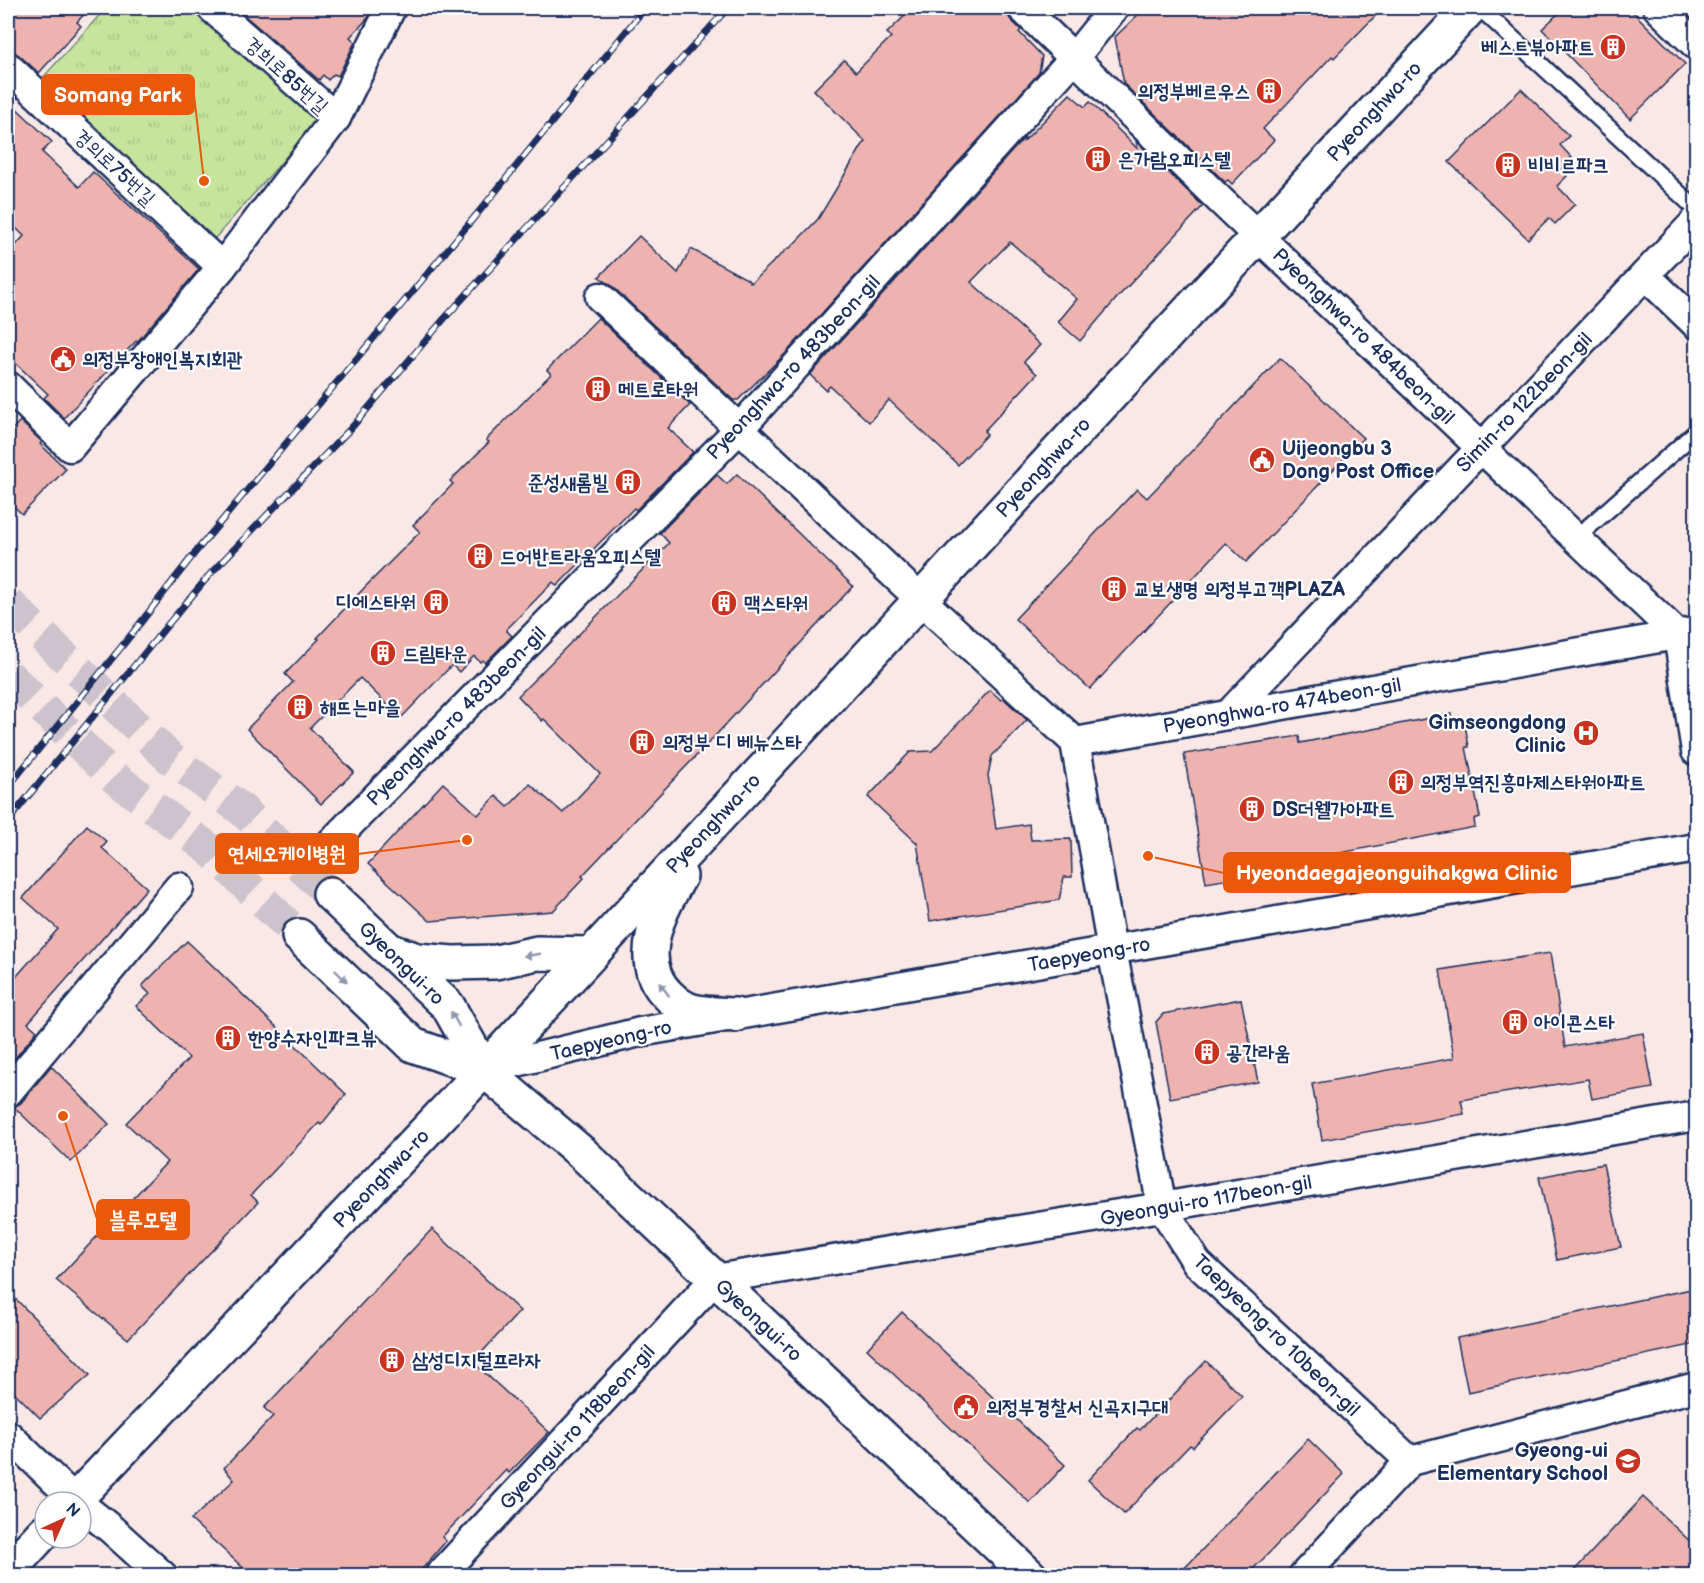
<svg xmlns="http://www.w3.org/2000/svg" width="1704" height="1583" viewBox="0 0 1704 1583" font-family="'Balsamiq Sans','Poor Story',sans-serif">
<defs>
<pattern id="park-tufts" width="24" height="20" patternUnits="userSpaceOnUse" patternTransform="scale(1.5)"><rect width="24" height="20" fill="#c6e49b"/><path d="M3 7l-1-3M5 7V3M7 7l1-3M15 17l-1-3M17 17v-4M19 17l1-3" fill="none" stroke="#aac488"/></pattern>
</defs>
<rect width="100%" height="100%" fill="#fae8e7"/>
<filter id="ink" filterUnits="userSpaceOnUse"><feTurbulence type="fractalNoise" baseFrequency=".0167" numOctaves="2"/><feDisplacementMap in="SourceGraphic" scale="12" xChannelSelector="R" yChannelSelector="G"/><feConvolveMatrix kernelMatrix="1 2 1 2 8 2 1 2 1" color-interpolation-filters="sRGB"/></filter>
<g filter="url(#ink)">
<path fill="url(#park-tufts)" stroke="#708a7c" stroke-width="1.5" d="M106,8H199L319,119L210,244L38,83Z"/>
<g fill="#efb3af" stroke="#1b2f5e" stroke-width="1.5">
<path d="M8,8H90L77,22L81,26L39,73L19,55L12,51H8Z"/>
<path d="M236,8H373L368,18L350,37L355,42L338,76L334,74L328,80L323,75L319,80Z"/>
<path d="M913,8H1005L1010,19L1021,30L1019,32L1042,56L1039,73L786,353L738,400H733L611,285L599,277L639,236L678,273L691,249L747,279L751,283L788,248H790L818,219L865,141L814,90L844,60L856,72L891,37L887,33Z"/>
<path d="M1145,8H1383L1334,58L1332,56L1263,129L1274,140L1232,184L1228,180L1225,182L1124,84L1115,37Z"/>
<path d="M1564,8H1629L1685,64L1630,119L1542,29Z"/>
<path d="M8,89L17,98L12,104L52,142L42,152L79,187L93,172L199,269L137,342L136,341L64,418L44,398L48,394L8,356V254L24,236L8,220Z"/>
<path d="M1521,89L1569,136L1560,145L1572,158L1561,169L1567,176L1557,186L1575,204L1555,224L1549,218L1528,239L1449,162Z"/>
<path d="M1070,94L1085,107L1090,102L1138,149L1136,141L1203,206L1116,299L1080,341L1058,322L1077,299L1010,242L971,282L1040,345L1024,362L1037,374L984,431L987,434L958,465L889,400L869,422L830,386L826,390L810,375L1025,137L1024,141Z"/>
<path d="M598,318L690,405L668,428L693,452L636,510L634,508L557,586L553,582L506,630L512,636L485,663L483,660L480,662L474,656L459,672L452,665L401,718L360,678L310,728L354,772L321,804L247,729L293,682L285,674L319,639L317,638L365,587L420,532L413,525L453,484L450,481L489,442L486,440L551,374L547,370Z"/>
<path d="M1280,358L1363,438L1246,562L1226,543L1090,689L1015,619L1137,489L1147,498Z"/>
<path d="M20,421L42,442L40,444L66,469L22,514L8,501V434Z"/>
<path d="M737,474L853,586L716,735L582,876L584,878L553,911L430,921L368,864L443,783L478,815L496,796L508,807L530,784L563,813L600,774L544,719L542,721L518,696L669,543L660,533L717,475L727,484Z"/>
<path d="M990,690L1001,700L1004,699L1027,720L992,756L988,775L996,829L1029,824L1031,840L1071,839L1072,877H1064L1059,900L930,921L917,843L868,797L910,752L932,751Z"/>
<path d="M1451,714L1452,721L1464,719L1469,747H1466L1480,817L1474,819L1475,827L1319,857L1320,864L1206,883L1184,754L1299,736L1300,743Z"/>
<path d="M87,825L107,842L102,848L147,888L28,1023L37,1031L8,1067V986L58,929L23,898Z"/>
<path d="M187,941L346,1094L321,1125L319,1123L251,1195L258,1202L128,1339L56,1280L167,1162L126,1123L189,1058L136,1006L150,994L142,986Z"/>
<path d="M1550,953L1565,1047L1643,1033L1653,1088L1592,1099L1588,1079L1461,1100L1464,1114L1322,1140L1312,1084L1454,1058L1440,970Z"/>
<path d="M1241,999L1258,1082L1170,1098L1156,1022L1163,1014Z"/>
<path d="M51,1066L109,1124L71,1162L14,1107L21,1103Z"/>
<path d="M1603,1164L1621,1247L1557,1260L1539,1177Z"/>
<path d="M432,1229L520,1311L473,1362L549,1432L509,1473L506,1470L442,1537L446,1541L417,1575H251L191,1520L234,1480L224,1468L273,1416L264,1408Z"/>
<path d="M1696,1288V1344L1468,1392L1457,1338Z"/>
<path d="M8,1291L90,1375L40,1418L8,1386Z"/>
<path d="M902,1312L1065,1465L1030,1503L867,1349Z"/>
<path d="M1206,1361L1242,1396L1193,1447L1190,1445L1124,1514L1088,1480L1137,1428L1140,1430Z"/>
<path d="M1308,1439L1344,1474L1272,1550L1247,1575H1178Z"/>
<path d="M1643,1497L1696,1547V1575H1570Z"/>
</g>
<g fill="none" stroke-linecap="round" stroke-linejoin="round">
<g stroke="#cdc3cc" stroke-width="33" stroke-dasharray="33 16" stroke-linecap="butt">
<path d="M8,603L170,758L241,809L330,894"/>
<path d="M8,675L115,778L209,849L299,936"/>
</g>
<defs>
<g id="lane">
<path d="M1480,8L1696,209"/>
<path d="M1576,538L1696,432"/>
</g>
<g id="street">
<path d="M212,8L336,118"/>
<path d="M1022,8L1074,58L1114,8"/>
<path d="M1658,8L1696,45"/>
<path d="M8,67L222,267"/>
<path d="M1645,275L1696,324"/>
<path d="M600,297L920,599L1075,742"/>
<path d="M8,386L70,447L222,267L336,118L391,8"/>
<path d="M1228,715L1696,221"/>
<path d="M1075,742L1112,950L1162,1207L1197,1263L1410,1461"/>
<path d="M1075,742L1693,632"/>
<path d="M324,850L739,429L1074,58L1221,201L1678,635L1696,751"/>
<path d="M484,1070L640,1032L1696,848"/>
<path d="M8,1092L179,887"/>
<path d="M8,1435L77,1502"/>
<path d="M81,1505L111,1529L163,1576"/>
<path d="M439,1576L715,1279L1162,1207L1696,1116"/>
<path d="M1303,1576L1410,1461L1696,1387"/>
</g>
<g id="secondary">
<path d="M680,876C660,911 632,961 669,996C675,1002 684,1009 693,1011C706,1014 721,1014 735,1015"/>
<path d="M330,894L448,1006L484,1070L582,1153L1030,1576"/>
<path d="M299,936L413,1045L484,1070"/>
<path d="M394,952L417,960L452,963L496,962L537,953L590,954"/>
<path d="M73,1502L484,1070L1470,8"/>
<path d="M8,1571L45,1531"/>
</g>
</defs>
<use href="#lane" stroke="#1b2f5e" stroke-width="20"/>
<use href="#street" stroke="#1b2f5e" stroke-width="33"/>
<use href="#secondary" stroke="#1b2f5e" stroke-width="38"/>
<use href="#lane" stroke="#fff" stroke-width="15"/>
<use href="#street" stroke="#fff" stroke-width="28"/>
<use href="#secondary" stroke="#fff" stroke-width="33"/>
<defs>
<g id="rail">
<path d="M8,787L131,635L194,554L487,202L645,8"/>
<path d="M8,821L165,628L212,572L353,426L444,319L728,8"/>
</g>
</defs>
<use href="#rail" stroke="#1b2f5e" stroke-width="7"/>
<use href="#rail" stroke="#fff" stroke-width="4.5" stroke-dasharray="14" stroke-linecap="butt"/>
</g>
<defs><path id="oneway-solid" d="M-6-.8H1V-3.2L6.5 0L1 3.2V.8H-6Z" transform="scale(1.5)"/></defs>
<g fill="#8d97ae">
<use href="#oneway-solid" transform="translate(532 955) rotate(172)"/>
<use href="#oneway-solid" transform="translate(341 976) rotate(44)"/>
<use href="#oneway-solid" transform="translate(664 989) rotate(-127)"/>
<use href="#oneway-solid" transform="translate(455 1019) rotate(-119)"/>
</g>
</g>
<defs>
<symbol id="building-disc" viewBox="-11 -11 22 22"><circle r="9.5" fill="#c8321e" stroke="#fff"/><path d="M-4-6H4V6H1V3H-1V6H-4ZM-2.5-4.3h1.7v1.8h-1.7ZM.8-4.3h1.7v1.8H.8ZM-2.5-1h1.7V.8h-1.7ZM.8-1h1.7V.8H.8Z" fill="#fff"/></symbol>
<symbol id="civic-disc" viewBox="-11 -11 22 22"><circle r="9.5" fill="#c8321e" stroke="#fff"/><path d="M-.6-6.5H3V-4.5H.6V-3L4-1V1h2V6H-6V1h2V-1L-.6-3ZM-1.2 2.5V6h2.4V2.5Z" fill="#fff"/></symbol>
<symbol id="hospital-disc" viewBox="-11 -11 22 22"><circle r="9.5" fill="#c8321e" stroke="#fff"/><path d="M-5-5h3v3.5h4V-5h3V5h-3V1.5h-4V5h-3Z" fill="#fff"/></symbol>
<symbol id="school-disc" viewBox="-11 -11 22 22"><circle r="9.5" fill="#c8321e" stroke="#fff"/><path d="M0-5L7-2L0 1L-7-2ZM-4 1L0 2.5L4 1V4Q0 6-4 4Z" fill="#fff"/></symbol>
</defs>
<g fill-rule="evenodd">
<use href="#building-disc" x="1598" y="32" width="30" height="30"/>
<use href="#building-disc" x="1254" y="76" width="30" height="30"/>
<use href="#building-disc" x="1083" y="144" width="30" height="30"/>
<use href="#building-disc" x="1493" y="150" width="30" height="30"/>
<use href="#civic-disc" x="48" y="344" width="30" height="30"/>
<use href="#building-disc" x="583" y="374" width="30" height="30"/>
<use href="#civic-disc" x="1247" y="445" width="30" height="30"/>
<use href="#building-disc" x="613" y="467" width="30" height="30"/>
<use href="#building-disc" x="465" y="541" width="30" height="30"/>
<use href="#building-disc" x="1099" y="574" width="30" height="30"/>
<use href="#building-disc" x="421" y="587" width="30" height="30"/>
<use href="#building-disc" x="709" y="588" width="30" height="30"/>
<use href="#building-disc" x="368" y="638" width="30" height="30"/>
<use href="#building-disc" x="285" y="692" width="30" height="30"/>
<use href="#hospital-disc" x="1571" y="718" width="30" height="30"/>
<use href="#building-disc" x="627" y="727" width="30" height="30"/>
<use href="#building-disc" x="1386" y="767" width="30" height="30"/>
<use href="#building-disc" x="1237" y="794" width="30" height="30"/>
<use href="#building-disc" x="1500" y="1007" width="30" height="30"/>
<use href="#building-disc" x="213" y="1023" width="30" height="30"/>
<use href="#building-disc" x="1192" y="1037" width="30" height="30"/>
<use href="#building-disc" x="377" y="1345" width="30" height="30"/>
<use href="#civic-disc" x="951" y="1392" width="30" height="30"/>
<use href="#school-disc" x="1613" y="1446" width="30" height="30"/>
</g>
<g text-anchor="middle" stroke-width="4.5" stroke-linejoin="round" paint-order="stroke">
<g font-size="20" font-weight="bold" fill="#1b2f5e" stroke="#fff" text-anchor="start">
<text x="1594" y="54" text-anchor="end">베스트뷰아파트</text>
<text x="1250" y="98" text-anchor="end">의정부베르우스</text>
<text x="1118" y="166">은가람오피스텔</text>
<text x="1528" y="172">비비르파크</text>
<text x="82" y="366">의정부장애인복지회관</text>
<text x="618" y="396">메트로타워</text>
<text x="1282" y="455">Uijeongbu 3<tspan x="1282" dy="23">Dong Post Office</tspan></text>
<text x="608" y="489" text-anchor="end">준성새롬빌</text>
<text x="500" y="563">드어반트라움오피스텔</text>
<text x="1134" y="596">교보생명 의정부고객PLAZA</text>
<text x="416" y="609" text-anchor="end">디에스타워</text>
<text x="744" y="610">맥스타워</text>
<text x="403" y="660">드림타운</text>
<text x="320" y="714">해뜨는마을</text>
<text x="1566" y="729" text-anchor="end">Gimseongdong<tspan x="1566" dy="23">Clinic</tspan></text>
<text x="662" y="749">의정부 디 베뉴스타</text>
<text x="1420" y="789">의정부역진흥마제스타워아파트</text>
<text x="1272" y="816">DS더웰가아파트</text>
<text x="1534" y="1029">아이콘스타</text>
<text x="248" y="1045">한양수자인파크뷰</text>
<text x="1226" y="1059">공간라움</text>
<text x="412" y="1367">삼성디지털프라자</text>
<text x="986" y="1414">의정부경찰서 신곡지구대</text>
<text x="1608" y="1457" text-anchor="end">Gyeong-ui<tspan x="1608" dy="23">Elementary School</tspan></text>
</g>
<g font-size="20" fill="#1b2f5e" stroke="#fff">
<text transform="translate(287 75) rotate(42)" y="7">경희로85번길</text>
<text transform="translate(1374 111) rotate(-47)" y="7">Pyeonghwa-ro</text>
<text transform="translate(115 167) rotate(43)" y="7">경의로75번길</text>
<text transform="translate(1364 336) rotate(44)" y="7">Pyeonghwa-ro 484beon-gil</text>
<text transform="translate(793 367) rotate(-47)" y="7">Pyeonghwa-ro 483beon-gil</text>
<text transform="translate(1524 402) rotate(-46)" y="7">Simin-ro 122beon-gil</text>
<text transform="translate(1043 467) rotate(-47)" y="7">Pyeonghwa-ro</text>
<text transform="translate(1282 705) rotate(-10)" y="7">Pyeonghwa-ro 474beon-gil</text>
<text transform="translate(456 716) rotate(-45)" y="7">Pyeonghwa-ro 483beon-gil</text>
<text transform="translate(713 823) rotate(-47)" y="7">Pyeonghwa-ro</text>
<text transform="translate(1089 954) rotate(-10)" y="7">Taepyeong-ro</text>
<text transform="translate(402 963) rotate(44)" y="7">Gyeongui-ro</text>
<text transform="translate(611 1040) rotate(-13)" y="7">Taepyeong-ro</text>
<text transform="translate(381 1178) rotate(-46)" y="7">Pyeonghwa-ro</text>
<text transform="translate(1206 1200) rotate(-10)" y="7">Gyeongui-ro 117beon-gil</text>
<text transform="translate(759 1320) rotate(43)" y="7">Gyeongui-ro</text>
<text transform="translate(1277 1335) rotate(44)" y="7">Taepyeong-ro 10beon-gil</text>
<text transform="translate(577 1427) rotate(-47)" y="7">Gyeongui-ro 118beon-gil</text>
</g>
</g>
<path fill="none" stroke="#e8590c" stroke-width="2" d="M204 181L194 95M467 840L358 854M1148 856L1224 873M63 1116L97 1219"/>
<g fill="#e8590c" stroke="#fff" stroke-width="2">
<circle cx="204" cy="181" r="6"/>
<circle cx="467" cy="840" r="6"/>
<circle cx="1148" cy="856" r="6"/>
<circle cx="63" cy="1116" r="6"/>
</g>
<g fill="#e8590c" stroke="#e8590c" stroke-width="2">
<rect x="42" y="75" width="152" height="39" rx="6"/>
<rect x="216" y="834" width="142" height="39" rx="6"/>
<rect x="1224" y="853" width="346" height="39" rx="6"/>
<rect x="97" y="1200" width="92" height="39" rx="6"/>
</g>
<g font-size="21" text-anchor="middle" font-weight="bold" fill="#fff">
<text x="118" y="102">Somang Park</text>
<text x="287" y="861">연세오케이병원</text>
<text x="1397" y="880">Hyeondaegajeonguihakgwa Clinic</text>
<text x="143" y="1227">블루모텔</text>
</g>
<rect width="1704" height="1583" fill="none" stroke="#fff" stroke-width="30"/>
<rect x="15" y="15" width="1674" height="1553" fill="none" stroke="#1b2f5e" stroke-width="2" filter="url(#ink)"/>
<g transform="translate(63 1520) rotate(45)"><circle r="28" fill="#ffffff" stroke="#a4acbf" stroke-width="1.5"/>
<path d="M0-4.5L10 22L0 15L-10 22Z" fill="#c8321e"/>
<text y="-9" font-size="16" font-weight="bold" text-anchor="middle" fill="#1b2f5e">N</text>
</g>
</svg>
